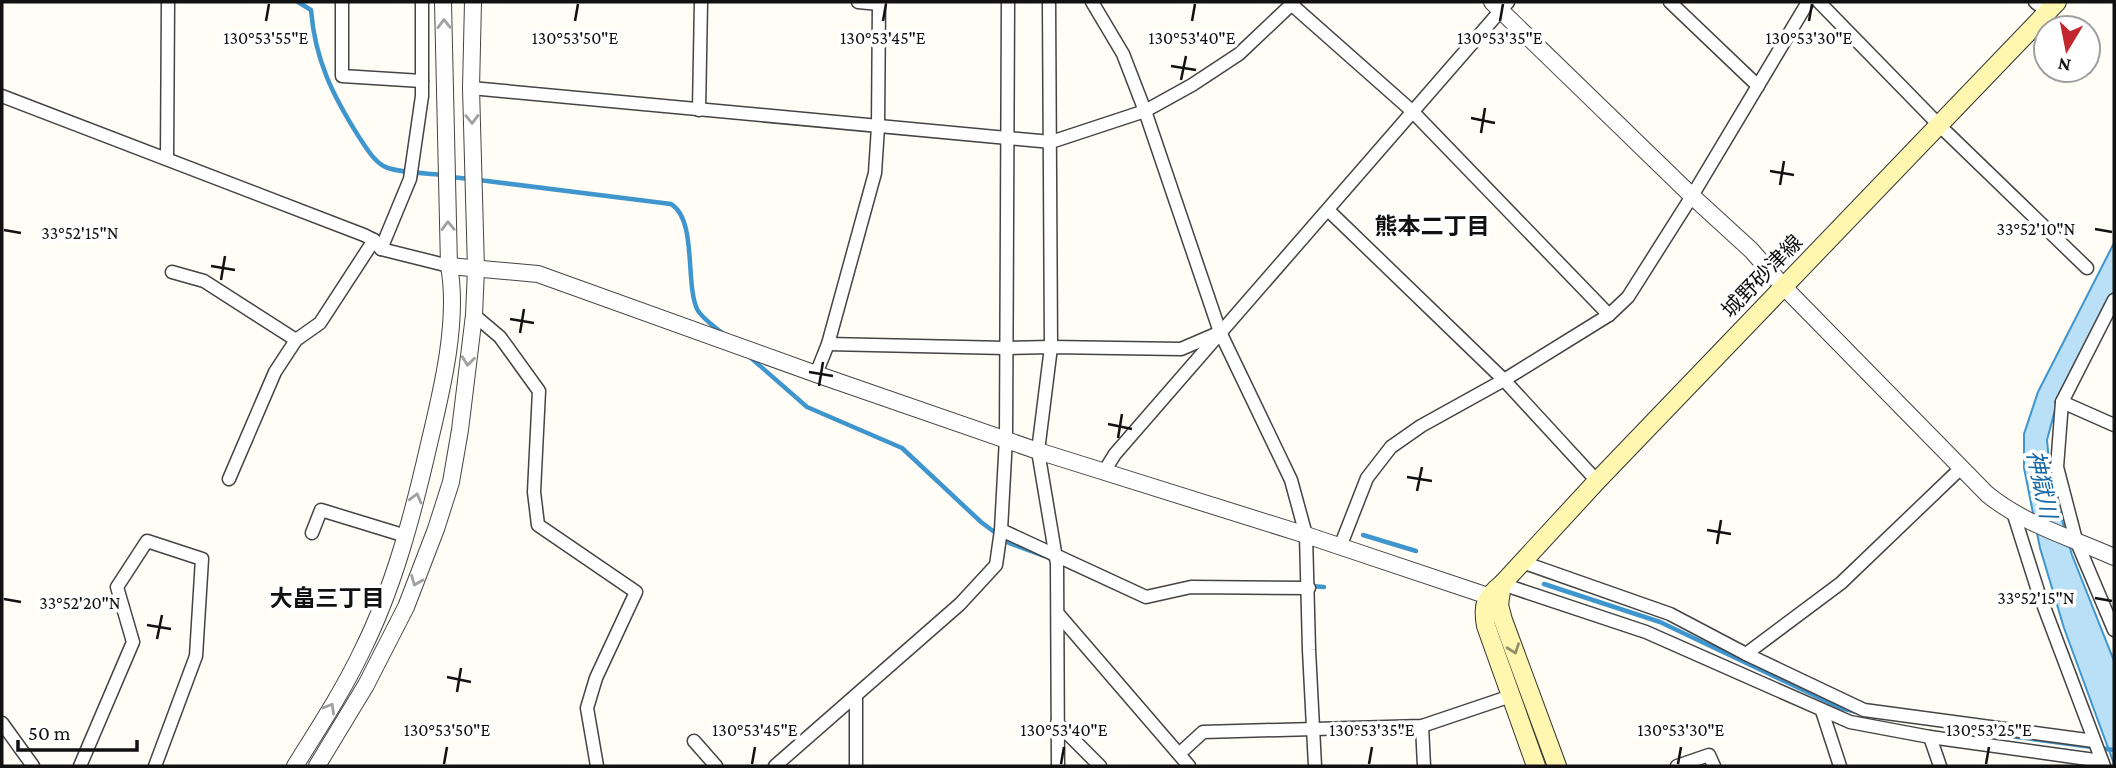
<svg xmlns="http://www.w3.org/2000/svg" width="2116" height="768" viewBox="0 0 2116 768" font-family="'Crimson Pro','Noto Sans JP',serif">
<rect width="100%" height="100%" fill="#fffdf5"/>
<path fill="#b9e0f7" stroke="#3f96cf" stroke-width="2" d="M2114,243V292L2055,410L2047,440L2051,482L2072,555L2114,661V764L2064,628L2040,548L2024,468V434L2038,392Z"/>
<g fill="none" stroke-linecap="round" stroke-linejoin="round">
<g stroke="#3f96cf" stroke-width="4.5">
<path d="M298,2L311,10C315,60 333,96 359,137C366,147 375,164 388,168C403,173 426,173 442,175"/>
<path d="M451,177L470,179"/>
<path d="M479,180L671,204C697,220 685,281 697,309C702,319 718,329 726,336"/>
<path d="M751,358L807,407L902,448L981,522L1009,543L1044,556"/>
<path d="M1363,535L1416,551"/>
<path d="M1544,584L1660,622L1841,708L1857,712"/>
<path d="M1310,586L1324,587"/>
<path d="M1972,731L2114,750"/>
</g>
<defs>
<g id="minor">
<path d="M342,2V76L422,81"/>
<path d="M858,2L879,4"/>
<path d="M1049,2L1051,347L1038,451L1057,564L1058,766"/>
<path d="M1092,2L1123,54L1145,111L1220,332L1291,480L1306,535L1309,650L1315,766"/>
<path d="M1670,2L1758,86"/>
<path d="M1819,2L1940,126L2087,268"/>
<path d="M2035,2L2047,12"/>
<path d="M1291,4L1412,111L1609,315"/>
<path d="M471,88L1051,142L1145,111L1192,85L1239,54L1294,2"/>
<path d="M2,96L364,235L374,240L381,249L449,266"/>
<path d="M699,110L701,2"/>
<path d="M167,159L168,2"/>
<path d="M1328,210L1504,380L1597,481"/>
<path d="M381,249L410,179L422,96V2"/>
<path d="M172,272L204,281L296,340"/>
<path d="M2114,300L2062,402L2057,467L2076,540L2114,630"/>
<path d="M474,315L500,337L539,391L534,492L538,525L636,592L596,678L587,708L597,766"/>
<path d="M828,344L1006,348L1051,347L1181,349L1216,334"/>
<path d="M816,374L828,344L875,173L878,127L879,2"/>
<path d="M2062,402L2114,425"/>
<path d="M1105,470L1115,454L1508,2"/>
<path d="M229,479L275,372L296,340L320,323L374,240"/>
<path d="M2013,512L2038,591L2104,766"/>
<path d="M1001,530L1146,597L1191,587L1309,588"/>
<path d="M312,533L321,510L406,536"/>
<path d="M1340,547L1367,478L1391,447L1421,426L1504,380L1609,315L1628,297L1692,196L1808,2"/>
<path d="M1522,562L1670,614L1746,654L1864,710L2094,741"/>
<path d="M1502,584L1646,632L1850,722L1930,737L2102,761"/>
<path d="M1059,615L1189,766"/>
<path d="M1746,654L1841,583L1961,468"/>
<path d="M856,696V766"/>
<path d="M1822,711L1840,766"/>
<path d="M2,723L33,766"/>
<path d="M1057,723L1100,766"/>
<path d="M1422,726L1424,766"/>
<path d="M1930,737L1940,766"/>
<path d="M694,741L716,766"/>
<path d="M1179,754L1203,732L1422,726L1511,696"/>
<path d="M80,766L133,642L117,587L147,541L202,559L196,656L155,766"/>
<path d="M775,766L960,604L996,565L1001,530L1006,438L1008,2"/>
<path d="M1677,766L1709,755L1714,766"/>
</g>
<g id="tertiary">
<path d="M1492,2L1692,196L1751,250L1783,286L1987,494C2023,524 2072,538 2114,557"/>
<path d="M449,266L538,274L816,374L1038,451L1306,535L1488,596L1499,605"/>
<path d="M295,766C318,729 343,691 362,651C394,587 413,514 429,444C442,390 459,320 449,266L443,2"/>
<path d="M317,766L366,685L406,607L436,529L451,482L460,430L474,315L476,269L471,88L473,2"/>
</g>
<g id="secondary">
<path d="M1502,584L1499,605L1503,620L1557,766"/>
<path d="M1536,766L1486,626C1482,604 1486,597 1502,584L1597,481L2057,2"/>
</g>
</defs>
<use href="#minor" stroke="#444" stroke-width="15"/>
<use href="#tertiary" stroke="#444" stroke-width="18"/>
<use href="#secondary" stroke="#333" stroke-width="20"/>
<use href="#minor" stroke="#fff" stroke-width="12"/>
<use href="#tertiary" stroke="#fff" stroke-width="16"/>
<use href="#secondary" stroke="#fff6b0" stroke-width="18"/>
</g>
<defs><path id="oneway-chevron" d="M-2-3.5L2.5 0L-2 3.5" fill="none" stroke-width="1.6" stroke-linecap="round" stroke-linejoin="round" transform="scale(1.75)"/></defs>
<g stroke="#a0a0a0">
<use href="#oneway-chevron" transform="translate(444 24) rotate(-91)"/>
<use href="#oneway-chevron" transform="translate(472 119) rotate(89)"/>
<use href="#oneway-chevron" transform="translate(448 226) rotate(-91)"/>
<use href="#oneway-chevron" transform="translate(468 361) rotate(97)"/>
<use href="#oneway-chevron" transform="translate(416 498) rotate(-75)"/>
<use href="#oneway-chevron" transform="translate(416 581) rotate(112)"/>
<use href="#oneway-chevron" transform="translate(330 708) rotate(-60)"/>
</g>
<use stroke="#948f68" href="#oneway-chevron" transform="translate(1514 649) rotate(70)"/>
<path fill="none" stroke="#111" stroke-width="2.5" d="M266,21L269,4M575,21L578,4M883,21L886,4M1192,21L1195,4M1500,21L1503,4M1809,21L1812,4M1171,66L1196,70M1181,80L1186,56M1471,118L1495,123M1481,133L1485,108M1770,171L1794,175M1780,185L1784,161M2095,229L2112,232M4,230L21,233M211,266L235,270M221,280L225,256M510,319L534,323M520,333L524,309M809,372L833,376M819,386L823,362M1108,424L1132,429M1118,438L1122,414M1407,477L1432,481M1417,491L1422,467M1707,530L1731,534M1717,544L1721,520M2095,598L2112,601M4,599L21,602M147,625L171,629M157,639L162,615M447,677L471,682M457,692L461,668M444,764L447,747M752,764L755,747M1061,764L1064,747M1369,764L1372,747M1678,764L1681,747M1986,764L1989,747"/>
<g text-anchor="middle" stroke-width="7" stroke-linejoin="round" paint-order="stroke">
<g font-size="21" fill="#111" stroke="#fff">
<text transform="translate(1762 276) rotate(-46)" y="7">城野砂津線</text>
</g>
<g font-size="23" font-weight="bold" fill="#111" stroke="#fff">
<text x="1432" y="234">熊本二丁目</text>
<text x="327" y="606">大畠三丁目</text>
</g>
<g font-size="23" font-style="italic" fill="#1768a6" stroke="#fff">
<text transform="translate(2042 484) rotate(78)" y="8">神獄川</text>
</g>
</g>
<g font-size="18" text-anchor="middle" fill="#111" stroke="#fff" stroke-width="7" stroke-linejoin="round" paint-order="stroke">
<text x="266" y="44">130°53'55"E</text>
<text x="575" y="44">130°53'50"E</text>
<text x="883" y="44">130°53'45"E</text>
<text x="1192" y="44">130°53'40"E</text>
<text x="1500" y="44">130°53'35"E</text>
<text x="1809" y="44">130°53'30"E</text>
<text x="2036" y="235">33°52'10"N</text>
<text x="80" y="239">33°52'15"N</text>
<text x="2036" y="604">33°52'15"N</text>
<text x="80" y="609">33°52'20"N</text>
<text x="447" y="736">130°53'50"E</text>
<text x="755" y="736">130°53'45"E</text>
<text x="1064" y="736">130°53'40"E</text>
<text x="1372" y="736">130°53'35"E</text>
<text x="1681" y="736">130°53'30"E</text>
<text x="1989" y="736">130°53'25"E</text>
</g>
<rect width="2116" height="768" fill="none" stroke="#111111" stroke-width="7"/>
<g transform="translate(2067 49) rotate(190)"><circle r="33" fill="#ffffff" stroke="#a0a0a0" stroke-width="2"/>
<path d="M0-5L12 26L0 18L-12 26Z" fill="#c4262e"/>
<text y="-10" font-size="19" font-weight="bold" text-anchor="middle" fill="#111111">N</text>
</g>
<path d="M18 740v10h119v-10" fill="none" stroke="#111111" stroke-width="3.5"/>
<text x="28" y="740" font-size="21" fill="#111111" stroke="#ffffff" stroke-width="5" paint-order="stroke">50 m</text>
</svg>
